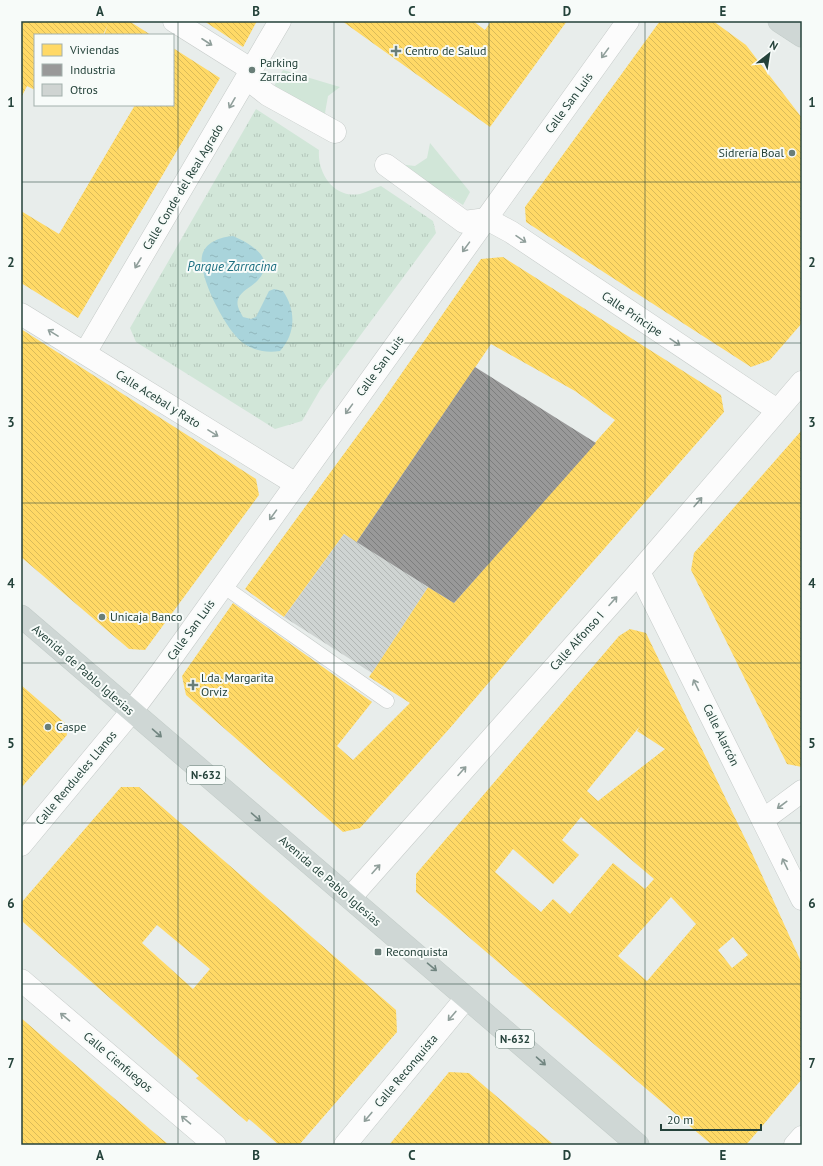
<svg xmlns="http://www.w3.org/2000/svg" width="823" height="1166" viewBox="0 0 823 1166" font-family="'PT Sans',sans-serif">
<defs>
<pattern id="park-tufts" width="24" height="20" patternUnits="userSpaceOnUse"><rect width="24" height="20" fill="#d1e6d8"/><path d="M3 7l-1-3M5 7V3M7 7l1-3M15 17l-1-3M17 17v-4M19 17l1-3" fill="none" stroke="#b3c6ba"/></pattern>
<pattern id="water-ripples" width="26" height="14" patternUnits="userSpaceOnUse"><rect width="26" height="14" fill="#a9d4db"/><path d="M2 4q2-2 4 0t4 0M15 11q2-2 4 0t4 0" fill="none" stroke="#91b7bd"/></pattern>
<pattern id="homes-back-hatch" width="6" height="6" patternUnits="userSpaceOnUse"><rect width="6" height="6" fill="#ffd966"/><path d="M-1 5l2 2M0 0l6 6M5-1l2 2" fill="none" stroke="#dabb59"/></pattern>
<pattern id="industry-back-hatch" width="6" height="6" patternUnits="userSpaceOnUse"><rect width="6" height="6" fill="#999"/><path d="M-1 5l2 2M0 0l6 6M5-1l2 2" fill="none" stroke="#7d7e7e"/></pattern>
<pattern id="building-back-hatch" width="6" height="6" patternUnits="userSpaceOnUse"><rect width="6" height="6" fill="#cfd4d2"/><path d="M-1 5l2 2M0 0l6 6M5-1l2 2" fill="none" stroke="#b2b7b5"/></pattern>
</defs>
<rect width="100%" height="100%" fill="#e8edeb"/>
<path fill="url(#park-tufts)" d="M256,109L319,150C317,173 334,199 360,194C367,192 374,188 381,186L433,221L436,233L320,390L302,421L275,429L136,342L130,328Z"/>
<g fill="#d1e6d8">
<path d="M283,70L340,87L328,96L325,113L335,126L273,88Z"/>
<path d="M430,143L470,192L463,205L398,164L415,166L427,158Z"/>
</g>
<path fill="url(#water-ripples)" d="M233,236C251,244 277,258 258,280C252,287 242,290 238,299C236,306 240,311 243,317L251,319L256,317L269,291L274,289L283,291C296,310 296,334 280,351C267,353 254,351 243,343C226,331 198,276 202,256C205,242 221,237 233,236Z"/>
<g fill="url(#homes-back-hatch)" fill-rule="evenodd">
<path d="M21,21H129L151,35H104L108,24L103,35H35V90L27,86L21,98Z"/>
<path d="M204,21H257L243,47Z"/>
<path d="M342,21H473L485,30L491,21H567L490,127Z"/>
<path d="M660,21H713L746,45L802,118V323L770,360L751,367L526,222L525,207Z"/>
<path d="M173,48L220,78L78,318L21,283V211L59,234L135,105H173Z"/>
<path d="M503,257L721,395L724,412L555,605L450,728L360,828L343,832L186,695L182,676L233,603L372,702L337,746L353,760L410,703L369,677L428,587L454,603L615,420L575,391L491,344L356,543L344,534L284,617L245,589L379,406L481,259Z"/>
<path d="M21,329L256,479L259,495L145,650L129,649L21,557Z"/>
<path d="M802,430V767L787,764L691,570L694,553Z"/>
<path d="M630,629L646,633L751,851L802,964V1079L746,1145H712L416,892V874L619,636ZM640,726L637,731L665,749L598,801L587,791ZM581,817L654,879L645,889L613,863L570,914L553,899L541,912L495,872L513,849L553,884L579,855L562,840ZM671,897L696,924L647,981L618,956ZM733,937L748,955L732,968L718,950Z"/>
<path d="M21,685L65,723L67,735L21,788Z"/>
<path d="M121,787H139L396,1010L397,1032L299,1145H279L249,1119L247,1122L196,1078L199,1076L23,922L21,903ZM157,925L210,969L193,989L142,943Z"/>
<path d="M21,1018L151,1130L169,1145H21Z"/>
<path d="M449,1072L469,1073L554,1145H389Z"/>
</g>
<path fill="url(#industry-back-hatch)" d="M475,367L596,443L454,603L356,543Z"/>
<path fill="url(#building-back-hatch)" d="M344,534L428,587L372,673L284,617Z"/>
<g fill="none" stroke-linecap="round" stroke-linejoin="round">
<defs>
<path id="lane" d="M223,586L387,701"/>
<g id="street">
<path d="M174,21L252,70L254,84L268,95L335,132"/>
<path d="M386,165L464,222L487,219L511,232L777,410"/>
<path d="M21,314L296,484"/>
<path d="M85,353L280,21"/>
<path d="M639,572L802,899"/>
<path d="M763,820L802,791"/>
<path d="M21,845L132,711L162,671L628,21"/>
<path d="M350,898L639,572L802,382"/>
<path d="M21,980L215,1145"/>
<path d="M345,1145L466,998"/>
<path d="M795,1145L802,1137"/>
</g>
<g id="primary">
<path d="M779,21L802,36"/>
<path d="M21,616L638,1145"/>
</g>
</defs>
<use href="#lane" stroke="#c5cac8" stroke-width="15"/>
<use href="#street" stroke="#c5cac8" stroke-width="23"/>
<use href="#primary" stroke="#c3ccc9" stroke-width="23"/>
<use href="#lane" stroke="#fcfcfc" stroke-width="14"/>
<use href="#street" stroke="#fcfcfc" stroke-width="22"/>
<use href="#primary" stroke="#cfd7d5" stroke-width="22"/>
</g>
<defs><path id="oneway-shaft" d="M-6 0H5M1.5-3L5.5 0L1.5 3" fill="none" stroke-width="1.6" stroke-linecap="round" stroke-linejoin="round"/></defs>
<g stroke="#909f9b">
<use href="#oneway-shaft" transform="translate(207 42) rotate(33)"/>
<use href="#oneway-shaft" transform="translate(605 53) rotate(126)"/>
<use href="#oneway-shaft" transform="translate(232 103) rotate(120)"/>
<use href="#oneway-shaft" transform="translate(521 239) rotate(34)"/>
<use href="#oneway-shaft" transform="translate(466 247) rotate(126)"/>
<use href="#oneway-shaft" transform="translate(138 263) rotate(121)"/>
<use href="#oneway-shaft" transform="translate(53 333) rotate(-148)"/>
<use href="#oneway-shaft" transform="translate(675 342) rotate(34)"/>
<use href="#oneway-shaft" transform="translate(349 409) rotate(126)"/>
<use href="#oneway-shaft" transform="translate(213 433) rotate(32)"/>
<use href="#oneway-shaft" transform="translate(698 502) rotate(-49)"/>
<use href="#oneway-shaft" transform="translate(273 515) rotate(126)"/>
<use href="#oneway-shaft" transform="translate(613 601) rotate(-48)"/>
<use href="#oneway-shaft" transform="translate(696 685) rotate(-116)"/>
<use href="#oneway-shaft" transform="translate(462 771) rotate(-48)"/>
<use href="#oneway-shaft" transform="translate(782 805) rotate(143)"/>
<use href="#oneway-shaft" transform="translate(785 864) rotate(-116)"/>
<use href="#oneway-shaft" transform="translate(376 869) rotate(-48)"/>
<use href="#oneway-shaft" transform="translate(452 1016) rotate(130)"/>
<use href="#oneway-shaft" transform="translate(65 1017) rotate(-140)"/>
<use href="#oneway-shaft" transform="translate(368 1117) rotate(130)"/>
<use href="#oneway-shaft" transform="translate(186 1120) rotate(-140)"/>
</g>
<g stroke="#718580">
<use href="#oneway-shaft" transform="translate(157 733) rotate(41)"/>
<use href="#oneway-shaft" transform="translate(256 817) rotate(41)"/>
<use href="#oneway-shaft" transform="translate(432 967) rotate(40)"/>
<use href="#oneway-shaft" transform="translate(541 1061) rotate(41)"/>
</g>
<path fill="none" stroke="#24423a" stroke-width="1" stroke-opacity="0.55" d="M178,21V1145M334,21V1145M489,21V1145M645,21V1145M21,182H802M21,343H802M21,503H802M21,663H802M21,823H802M21,984H802"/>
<g fill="#697e78" stroke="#f7fbf9" stroke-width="1.5">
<path d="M394 45h4v4h4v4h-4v4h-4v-4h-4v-4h4z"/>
<circle cx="252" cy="70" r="4"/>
<circle cx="792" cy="153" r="4"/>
<circle cx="102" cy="617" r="4"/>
<path d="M191 679h4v4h4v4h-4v4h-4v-4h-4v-4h4z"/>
<circle cx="48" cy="727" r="4"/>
<rect x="374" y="948" width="8" height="8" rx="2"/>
</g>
<g text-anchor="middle" stroke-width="4" stroke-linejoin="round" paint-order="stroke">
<g fill="#f7fbf9" stroke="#637a73" stroke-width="1">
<rect x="187" y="766" width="38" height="18" rx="3"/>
<rect x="496" y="1030" width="38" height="18" rx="3"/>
</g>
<g font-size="11" font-weight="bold" fill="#24423a">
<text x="206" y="779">N-632</text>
<text x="515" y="1043">N-632</text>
</g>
<g font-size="12" fill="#24423a" stroke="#f7fbf9" text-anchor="start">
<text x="405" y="55">Centro de Salud</text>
<text x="260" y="67">Parking<tspan x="260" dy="14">Zarracina</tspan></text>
<text x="784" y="157" text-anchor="end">Sidrería Boal</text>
<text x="110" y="621">Unicaja Banco</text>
<text x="201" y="682">Lda. Margarita<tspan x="201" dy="14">Orviz</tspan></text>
<text x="56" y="731">Caspe</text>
<text x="386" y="956">Reconquista</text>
</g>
<g font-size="12" fill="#24423a" stroke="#f7fbf9">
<text transform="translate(569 103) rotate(-54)" y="4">Calle San Luis</text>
<text transform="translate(183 187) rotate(-59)" y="4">Calle Conde del Real Agrado</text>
<text transform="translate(632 314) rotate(34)" y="4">Calle Príncipe</text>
<text transform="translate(380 366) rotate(-54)" y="4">Calle San Luis</text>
<text transform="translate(158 399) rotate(32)" y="4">Calle Acebal y Rato</text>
<text transform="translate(191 630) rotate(-54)" y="4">Calle San Luis</text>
<text transform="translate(577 641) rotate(-48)" y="4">Calle Alfonso I</text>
<text transform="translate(83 670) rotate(41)" y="4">Avenida de Pablo Iglesias</text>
<text transform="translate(721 735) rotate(64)" y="4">Calle Alarcón</text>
<text transform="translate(76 778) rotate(-50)" y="4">Calle Rendueles Llanos</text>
<text transform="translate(330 881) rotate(41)" y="4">Avenida de Pablo Iglesias</text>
<text transform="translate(118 1062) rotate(40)" y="4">Calle Cienfuegos</text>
<text transform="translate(406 1071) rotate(-50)" y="4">Calle Reconquista</text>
</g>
<g font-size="13" font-style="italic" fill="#1c6f80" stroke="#f7fbf9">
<text x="232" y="271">Parque Zarracina</text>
</g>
</g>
<rect width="823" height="1166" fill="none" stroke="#f7fbf9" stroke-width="44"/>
<rect x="34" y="34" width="140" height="72" fill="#f7fbf9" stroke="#a3b1ad"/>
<rect x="42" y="44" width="20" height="12" fill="#ffd966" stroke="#a3b1ad"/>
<text x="70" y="54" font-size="12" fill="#24423a">Viviendas</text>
<rect x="42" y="64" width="20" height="12" fill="#999999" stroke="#a3b1ad"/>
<text x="70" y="74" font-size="12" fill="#24423a">Industria</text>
<rect x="42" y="84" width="20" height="12" fill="#cfd4d2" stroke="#a3b1ad"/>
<text x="70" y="94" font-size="12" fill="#24423a">Otros</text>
<g transform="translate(769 54) rotate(30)" stroke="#f7fbf9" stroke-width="3" paint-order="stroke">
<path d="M0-3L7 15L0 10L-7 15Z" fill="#24423a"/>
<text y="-6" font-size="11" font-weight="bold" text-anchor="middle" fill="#24423a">N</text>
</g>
<path d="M661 1124v6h100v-6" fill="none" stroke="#24423a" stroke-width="2"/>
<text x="667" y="1124" font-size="12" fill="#24423a" stroke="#f7fbf9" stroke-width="3" paint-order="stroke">20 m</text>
<rect x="22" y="22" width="779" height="1122" fill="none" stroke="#24423a" stroke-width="1.5"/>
<g font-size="13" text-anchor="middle" font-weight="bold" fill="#24423a">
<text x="100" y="16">A</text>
<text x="256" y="16">B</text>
<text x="412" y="16">C</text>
<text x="567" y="16">D</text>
<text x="723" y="16">E</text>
<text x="11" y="107">1</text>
<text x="812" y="107">1</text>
<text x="11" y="267">2</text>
<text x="812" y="267">2</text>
<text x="11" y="427">3</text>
<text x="812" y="427">3</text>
<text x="11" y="588">4</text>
<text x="812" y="588">4</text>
<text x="11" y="748">5</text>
<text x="812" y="748">5</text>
<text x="11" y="908">6</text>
<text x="812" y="908">6</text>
<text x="11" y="1068">7</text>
<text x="812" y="1068">7</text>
<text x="100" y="1160">A</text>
<text x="256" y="1160">B</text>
<text x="412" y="1160">C</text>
<text x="567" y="1160">D</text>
<text x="723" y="1160">E</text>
</g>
</svg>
